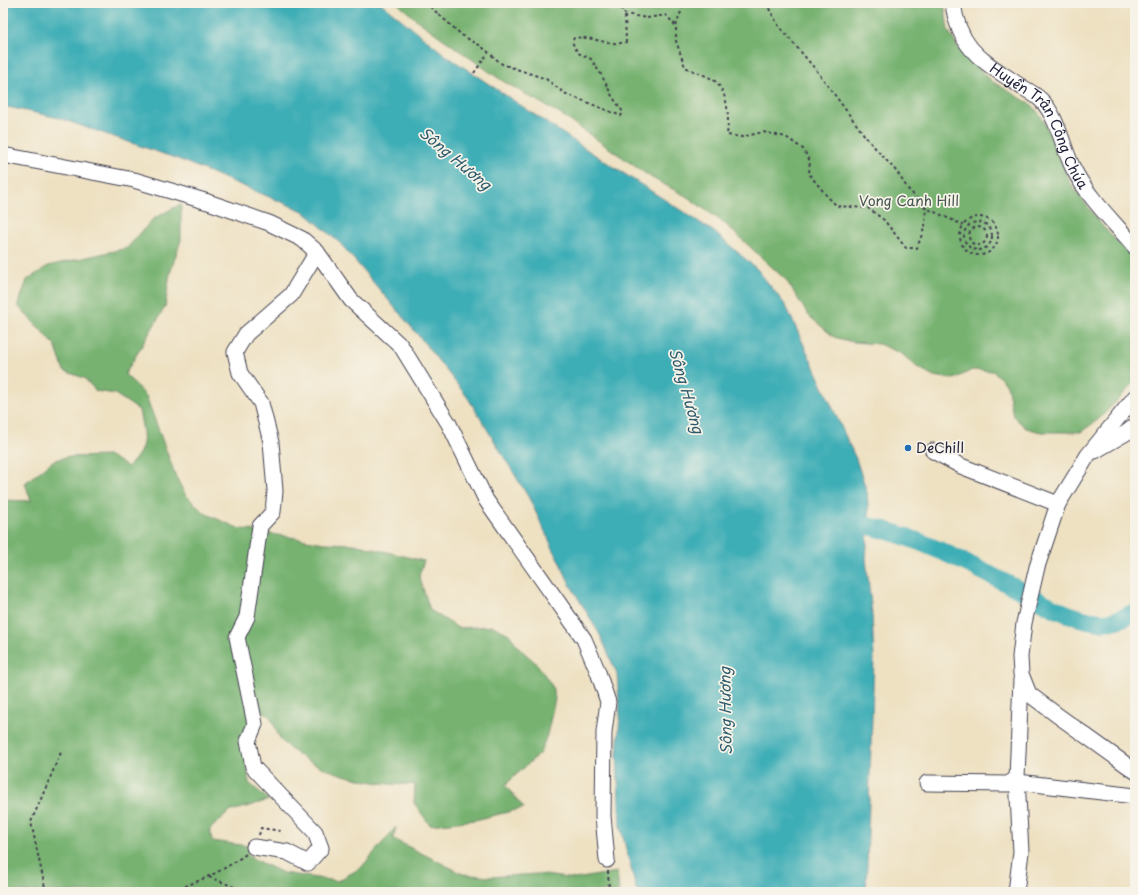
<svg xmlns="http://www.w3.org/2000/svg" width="1138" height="895" viewBox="0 0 1138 895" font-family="'Playpen Sans',sans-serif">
<rect width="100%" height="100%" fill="#f7f3e8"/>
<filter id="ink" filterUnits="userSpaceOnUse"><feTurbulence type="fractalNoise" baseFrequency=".025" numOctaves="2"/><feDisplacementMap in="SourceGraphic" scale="8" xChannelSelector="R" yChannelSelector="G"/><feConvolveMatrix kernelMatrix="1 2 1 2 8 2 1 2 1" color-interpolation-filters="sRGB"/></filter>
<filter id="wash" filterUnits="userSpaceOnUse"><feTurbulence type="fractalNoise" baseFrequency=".012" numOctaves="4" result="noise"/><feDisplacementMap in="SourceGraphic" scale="16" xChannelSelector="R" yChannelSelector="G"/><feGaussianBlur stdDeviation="0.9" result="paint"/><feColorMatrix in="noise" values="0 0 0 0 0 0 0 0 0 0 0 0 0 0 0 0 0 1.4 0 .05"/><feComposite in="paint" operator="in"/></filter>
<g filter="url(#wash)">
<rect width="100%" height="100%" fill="#eee1c2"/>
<g fill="#77b271" stroke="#4c6a56">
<path d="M397,3H944L948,30L961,53L993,82L1032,105L1043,119L1070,183L1100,223L1135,261V382L1099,419L1081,432H1041L1026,428L1013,416L1007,385L993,371L972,370L954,379L934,376L917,367L902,354L879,344L853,342L834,337L809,316L786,280L724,223L686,196L652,178L560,114L501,80L418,21Z"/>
<path d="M181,204V240L170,273L165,307L125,374L146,396L176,477L185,494L204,513L238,528L324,543L354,544L424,561L419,576L430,610L458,628L493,626L509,634L520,649L537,664L552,686L555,699L547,735L540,753L505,785L524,808L475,820L430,825L414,803L415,784C376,788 306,770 281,740C276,734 275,724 270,717C267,713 259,710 255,707L246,753L249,783L269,800L229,812L210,829L212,841L249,846L248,856L283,873L337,881L361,868L396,827L393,839L463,874L489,877L537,874L575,879L617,872L619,892H3V500L31,501L25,483L53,461L66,457L110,456L128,467C149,446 144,438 139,410L115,394L96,391L84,378L64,371L55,345L18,306L27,280L48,266L127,248L153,219Z"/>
</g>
<path fill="#3cadb6" stroke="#2f6878" d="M3,3H381L444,54L589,151L713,231L757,269L786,306L856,459L867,492L869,517L866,559L872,614L874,659L866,892H637L620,825L617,755L620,714L617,674L600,635L571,586L529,498L468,398L418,335L340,243L303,211L178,159L59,118L3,106Z"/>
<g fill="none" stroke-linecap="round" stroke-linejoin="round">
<path stroke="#3cadb6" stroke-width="18" d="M844,523C855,524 867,525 877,528C925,540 970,565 1014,587C1042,601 1068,619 1100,622C1113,623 1124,618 1135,612"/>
</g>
</g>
<g filter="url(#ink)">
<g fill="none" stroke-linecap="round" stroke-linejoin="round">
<defs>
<g id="minor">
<path id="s1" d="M953,3C959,51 984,61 1020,86C1027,90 1035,94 1041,100C1057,115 1063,148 1073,168C1088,198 1114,222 1135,247"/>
<path d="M3,155L134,180L208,202L269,223L302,239L317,252L351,300L401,346L449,424L486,500L584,639L598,672L608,702L604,732L603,816L607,860"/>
<path d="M1135,397L1088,455L1058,504L1037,567L1024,623L1020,657L1021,674L1029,694L1057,715L1135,771"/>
<path d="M933,451L961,466L1058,504"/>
<path d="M1095,451L1126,433L1135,426"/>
<path d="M1018,782L1135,796"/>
<path d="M927,783L1008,784L1017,778"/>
<path d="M254,847L287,852L308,863L321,848L315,832L253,767L248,741L255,724L237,637L247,617L260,526L273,512L275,491L271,442L261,403L240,373L235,352L246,334L291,295L317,252"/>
<path d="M1016,892L1021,852L1017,778L1021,679"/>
</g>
</defs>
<use href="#minor" stroke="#413f4f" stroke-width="17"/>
<g stroke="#413f4f" stroke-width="2" stroke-dasharray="3 3" stroke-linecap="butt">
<path d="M426,3L463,36L481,46L502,64L546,79L564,93L621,116L623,112L612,96L602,76L591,59L578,53L572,42L574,38C592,35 607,47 626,42L625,15"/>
<path d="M617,3L625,14L647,18L666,15L676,26V41L685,67C692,71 712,77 716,82C729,96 729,118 727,135L742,137L763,132L786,137L803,149L810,161L809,174L827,196L837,206L868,208L884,220L906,248H917L925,226L926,208"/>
<path d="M766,3L778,25L817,71L868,140L897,172L908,189L926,208L963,225"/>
<path d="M676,26L684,3"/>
<path d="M474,73L488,53"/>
<circle cx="979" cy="236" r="19"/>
<circle cx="978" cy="236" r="14"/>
<circle cx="978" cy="236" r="9"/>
<path d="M259,835L261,828L281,831"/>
<path d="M608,871L609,892"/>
<path d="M209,877L247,892"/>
<path d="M46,892L31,822L62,750"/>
<path d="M168,892C196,883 222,872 246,854"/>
</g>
<use href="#minor" stroke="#fff" stroke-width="15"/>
</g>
</g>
<circle fill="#1f6fb2" stroke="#f7f3e8" stroke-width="1.5" cx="908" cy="448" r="4"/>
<g text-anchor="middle" stroke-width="3.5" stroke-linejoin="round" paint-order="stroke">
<g font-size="14" fill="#22223b" stroke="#f7f3e8">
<text dy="5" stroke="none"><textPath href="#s1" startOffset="156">Huyền Trân Công Chúa</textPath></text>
</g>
<g font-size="14" fill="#445651" stroke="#f7f3e8">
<text x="909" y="206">Vong Canh Hill</text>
</g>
<g font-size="14" fill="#22223b" stroke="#f7f3e8" text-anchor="start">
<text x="916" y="453">DeChill</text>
</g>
<g font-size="15" font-style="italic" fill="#2c5a6c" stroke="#f7f3e8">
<text transform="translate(455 159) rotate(40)" y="5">Sông Hương</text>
<text transform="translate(686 391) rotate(74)" y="5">Sông Hương</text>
<text transform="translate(726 711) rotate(-91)" y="5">Sông Hương</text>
</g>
</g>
<rect width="1138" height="895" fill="none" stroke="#f7f3e8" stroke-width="16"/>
</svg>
